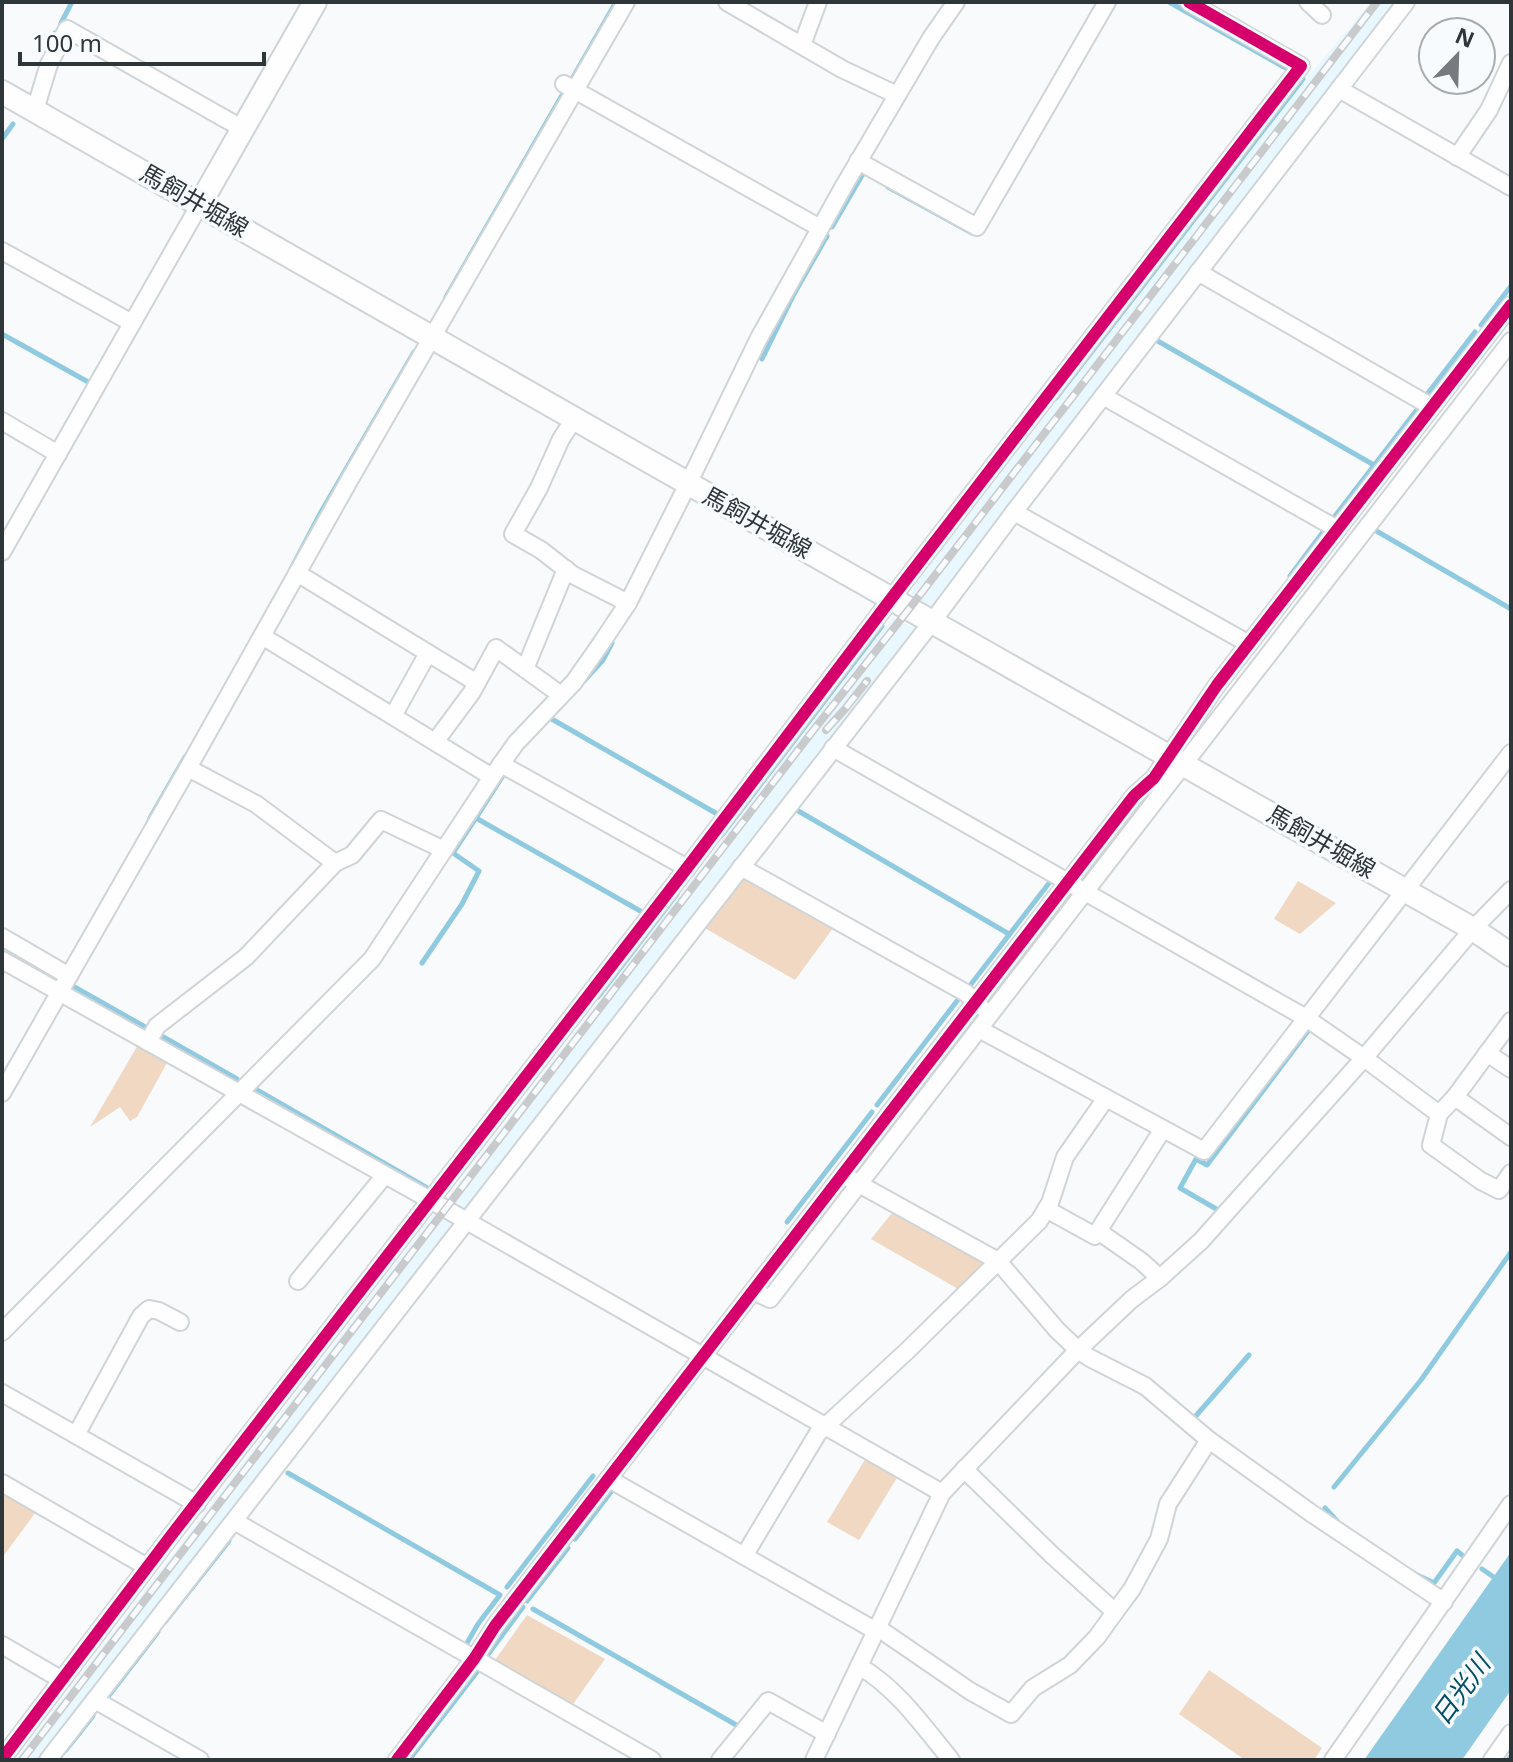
<svg xmlns="http://www.w3.org/2000/svg" width="1513" height="1762" viewBox="0 0 1513 1762" font-family="'Noto Sans','Noto Sans JP',sans-serif">
<rect width="100%" height="100%" fill="#f8fafc"/>
<g fill="#e9f7fe">
<path d="M1371,2H1398L932,607L911,594L915,584L1308,77Z"/>
<path d="M893,617L915,629L464,1213L444,1202Z"/>
<path d="M435,1212L455,1224L40,1760H15Z"/>
</g>
<g fill="#f0d8c2">
<path d="M750,876L836,924L795,980L703,927L740,878Z"/>
<path d="M1298,881L1336,903L1300,934L1274,919Z"/>
<path d="M138,1045L168,1061L137,1117L130,1121L120,1107L90,1127Z"/>
<path d="M896,1208L985,1258L986,1264L960,1290L871,1239Z"/>
<path d="M866,1458L898,1476L859,1540L827,1522Z"/>
<path d="M2,1488L38,1509L2,1558Z"/>
<path d="M527,1615L605,1659L571,1707L493,1663Z"/>
<path d="M1209,1670L1322,1748L1314,1760H1245L1179,1714Z"/>
</g>
<path fill="#8fcae0" d="M1511,1552V1690L1462,1760H1364Z"/>
<g fill="none" stroke-linecap="round" stroke-linejoin="round">
<g stroke="#8fcae0" stroke-width="5">
<path d="M1169,2L1291,71"/>
<path d="M61,23L72,2"/>
<path d="M51,41L55,33"/>
<path d="M572,79L616,2"/>
<path d="M2,139L13,124"/>
<path d="M888,187L972,233"/>
<path d="M832,227L864,172L866,174"/>
<path d="M446,297L565,90"/>
<path d="M1481,325L1511,286"/>
<path d="M2,334L90,383"/>
<path d="M1156,340L1374,465"/>
<path d="M762,359L794,294L827,236"/>
<path d="M1428,393L1475,332"/>
<path d="M1056,398L1303,79"/>
<path d="M1332,520L1419,407"/>
<path d="M1373,529L1511,609"/>
<path d="M292,567L321,512L414,352"/>
<path d="M1290,576L1326,528"/>
<path d="M584,681L603,660L612,643"/>
<path d="M546,722L550,718L719,815"/>
<path d="M795,809L1009,934"/>
<path d="M150,818L185,757"/>
<path d="M476,818L504,774"/>
<path d="M722,835L882,626"/>
<path d="M422,963L462,904L479,871L453,853L476,818L642,912"/>
<path d="M71,985L147,1028"/>
<path d="M968,988L1053,878"/>
<path d="M598,997L677,894"/>
<path d="M160,1035L237,1079"/>
<path d="M257,1090L429,1189"/>
<path d="M877,1105L960,997"/>
<path d="M1218,1210L1180,1188L1196,1159L1207,1165L1311,1027"/>
<path d="M787,1222L872,1112"/>
<path d="M1194,1418L1249,1355"/>
<path d="M288,1473L500,1595L478,1624L467,1643"/>
<path d="M1334,1487L1421,1380L1511,1252"/>
<path d="M1325,1508L1338,1522"/>
<path d="M575,1539L614,1488L616,1490"/>
<path d="M1482,1569L1498,1580"/>
<path d="M1413,1573L1434,1583L1457,1551L1462,1555"/>
<path d="M507,1587L593,1476"/>
<path d="M527,1601L568,1548"/>
<path d="M533,1609L738,1726"/>
<path d="M165,1622L229,1541"/>
<path d="M486,1657L523,1607"/>
<path d="M107,1698L158,1632"/>
<path d="M66,1750L93,1716"/>
<path d="M59,1760V1759"/>
<path d="M409,1760L477,1672"/>
<path d="M1508,1760L1511,1756"/>
</g>
<defs>
<g id="street">
<path d="M727,2L842,69L897,95"/>
<path d="M1308,2L1322,15"/>
<path d="M802,45L818,2"/>
<path d="M564,84L820,228"/>
<path d="M1339,89L1511,187"/>
<path d="M35,110L49,64L67,29L243,129"/>
<path d="M1457,157L1489,110L1511,63"/>
<path d="M858,161L977,227L1107,2"/>
<path d="M2,251L132,323"/>
<path d="M1198,272L1432,407"/>
<path d="M1103,396L1337,529"/>
<path d="M574,419L561,439L539,488L513,534L541,550L573,575L628,603"/>
<path d="M2,421L58,454"/>
<path d="M1014,512L1249,644"/>
<path d="M2,552L200,204"/>
<path d="M297,573L477,683"/>
<path d="M262,636L492,777"/>
<path d="M525,669L566,569"/>
<path d="M393,716L428,653"/>
<path d="M435,742L472,692L496,648L561,695"/>
<path d="M833,748L1306,1018L1364,1058L1439,1114"/>
<path d="M501,764L687,868"/>
<path d="M188,768L256,804L335,863L352,855L381,820L444,850"/>
<path d="M741,867L966,993L981,1007"/>
<path d="M2,937L69,976"/>
<path d="M2,960L430,1200L942,1493"/>
<path d="M1511,1021L1455,1097L1439,1114L1431,1145L1481,1181L1499,1190L1511,1173"/>
<path d="M979,1029L1204,1151L1511,753"/>
<path d="M148,1042L157,1026L246,957L335,863"/>
<path d="M1487,1053L1511,1069"/>
<path d="M2,1093L188,768L350,479L626,2"/>
<path d="M1455,1097L1511,1137"/>
<path d="M850,1179L998,1261L1057,1330L1078,1350L1090,1358L1145,1386L1209,1440L1311,1513L1444,1602"/>
<path d="M1046,1209L1095,1236L1163,1129"/>
<path d="M1098,1231L1141,1261L1160,1278"/>
<path d="M298,1281L385,1175"/>
<path d="M753,1291L770,1299L1511,341"/>
<path d="M2,1332L372,959L492,777L516,743L574,682L600,645L628,603L688,484L759,338L845,184L931,38L956,2"/>
<path d="M2,1393L197,1504"/>
<path d="M76,1435L141,1316L149,1309L159,1311L180,1322"/>
<path d="M964,1469L1052,1555L1115,1612"/>
<path d="M609,1479L876,1631"/>
<path d="M2,1483L147,1567"/>
<path d="M234,1521L652,1760"/>
<path d="M744,1556L818,1433L907,1351L1039,1221L1050,1203L1065,1157L1106,1098"/>
<path d="M878,1628L970,1691L1011,1714L1033,1688L1070,1665L1097,1637L1115,1612L1132,1589L1159,1539L1168,1504L1209,1440"/>
<path d="M2,1645L62,1680"/>
<path d="M859,1666C898,1689 923,1726 951,1760"/>
<path d="M95,1700L200,1760"/>
<path d="M2,1759L170,1537L687,868L891,599L1301,66L1189,2"/>
<path d="M48,1760L932,622L1014,512L1406,2"/>
<path d="M397,1760L474,1659L495,1626L1134,796L1154,778L1217,685L1511,305"/>
<path d="M720,1760L768,1701L827,1734"/>
<path d="M814,1760L942,1493L1078,1350L1132,1299L1160,1278L1201,1241L1364,1058L1473,929L1511,890"/>
<path d="M1333,1760L1511,1504"/>
<path d="M1492,1760L1511,1733"/>
</g>
<g id="secondary">
<path d="M2,92L631,451L1473,929L1511,955"/>
<path d="M200,204L315,2"/>
</g>
</defs>
<use href="#street" stroke="#cfd5d7" stroke-width="20"/>
<use href="#secondary" stroke="#cfd5d7" stroke-width="26"/>
<use href="#street" stroke="#fefeff" stroke-width="16"/>
<use href="#secondary" stroke="#fefeff" stroke-width="22"/>
<defs>
<g id="rail">
<path d="M826,730L845,709L867,681"/>
<path d="M22,1760L812,732L909,609L1377,2"/>
</g>
</defs>
<use href="#rail" stroke="#c8cacb" stroke-width="8"/>
<use href="#rail" stroke="#f7fbfd" stroke-width="5" stroke-dasharray="15" stroke-linecap="butt"/>
<defs>
<g id="cycleway">
<path d="M2,1759L170,1537L687,868L891,599L1301,66L1189,2"/>
<path d="M397,1760L474,1659L495,1626L1134,796L1154,778L1217,685L1511,305"/>
</g>
</defs>
<use href="#cycleway" stroke="#f7fbfd" stroke-width="17"/>
<use href="#cycleway" stroke="#d6006c" stroke-width="12"/>
</g>
<g text-anchor="middle" stroke-width="7" stroke-linejoin="round" paint-order="stroke">
<g font-size="24" fill="#2e363a" stroke="#f7fbfd">
<text transform="translate(194 201) rotate(30)" y="8">馬飼井堀線</text>
<text transform="translate(757 523) rotate(29)" y="8">馬飼井堀線</text>
<text transform="translate(1321 842) rotate(30)" y="8">馬飼井堀線</text>
</g>
<g font-size="26" font-style="italic" fill="#024d63" stroke="#f7fbfd">
<text transform="translate(1461 1690) rotate(-54)" y="9">日光川</text>
</g>
</g>
<rect width="1513" height="1762" fill="none" stroke="#2e363a" stroke-width="8"/>
<g transform="translate(1457 56) rotate(23)"><circle r="38" fill="#f7fbfd" stroke="#a7acaf" stroke-width="2"/>
<path d="M0-6L14 30L0 20L-14 30Z" fill="#757b7e"/>
<text y="-12" font-size="22" font-weight="bold" text-anchor="middle" fill="#2e363a">N</text>
</g>
<path d="M20 52v12h244v-12" fill="none" stroke="#2e363a" stroke-width="4"/>
<text x="32" y="52" font-size="24" fill="#2e363a" stroke="#f7fbfd" stroke-width="6" paint-order="stroke">100 m</text>
</svg>
